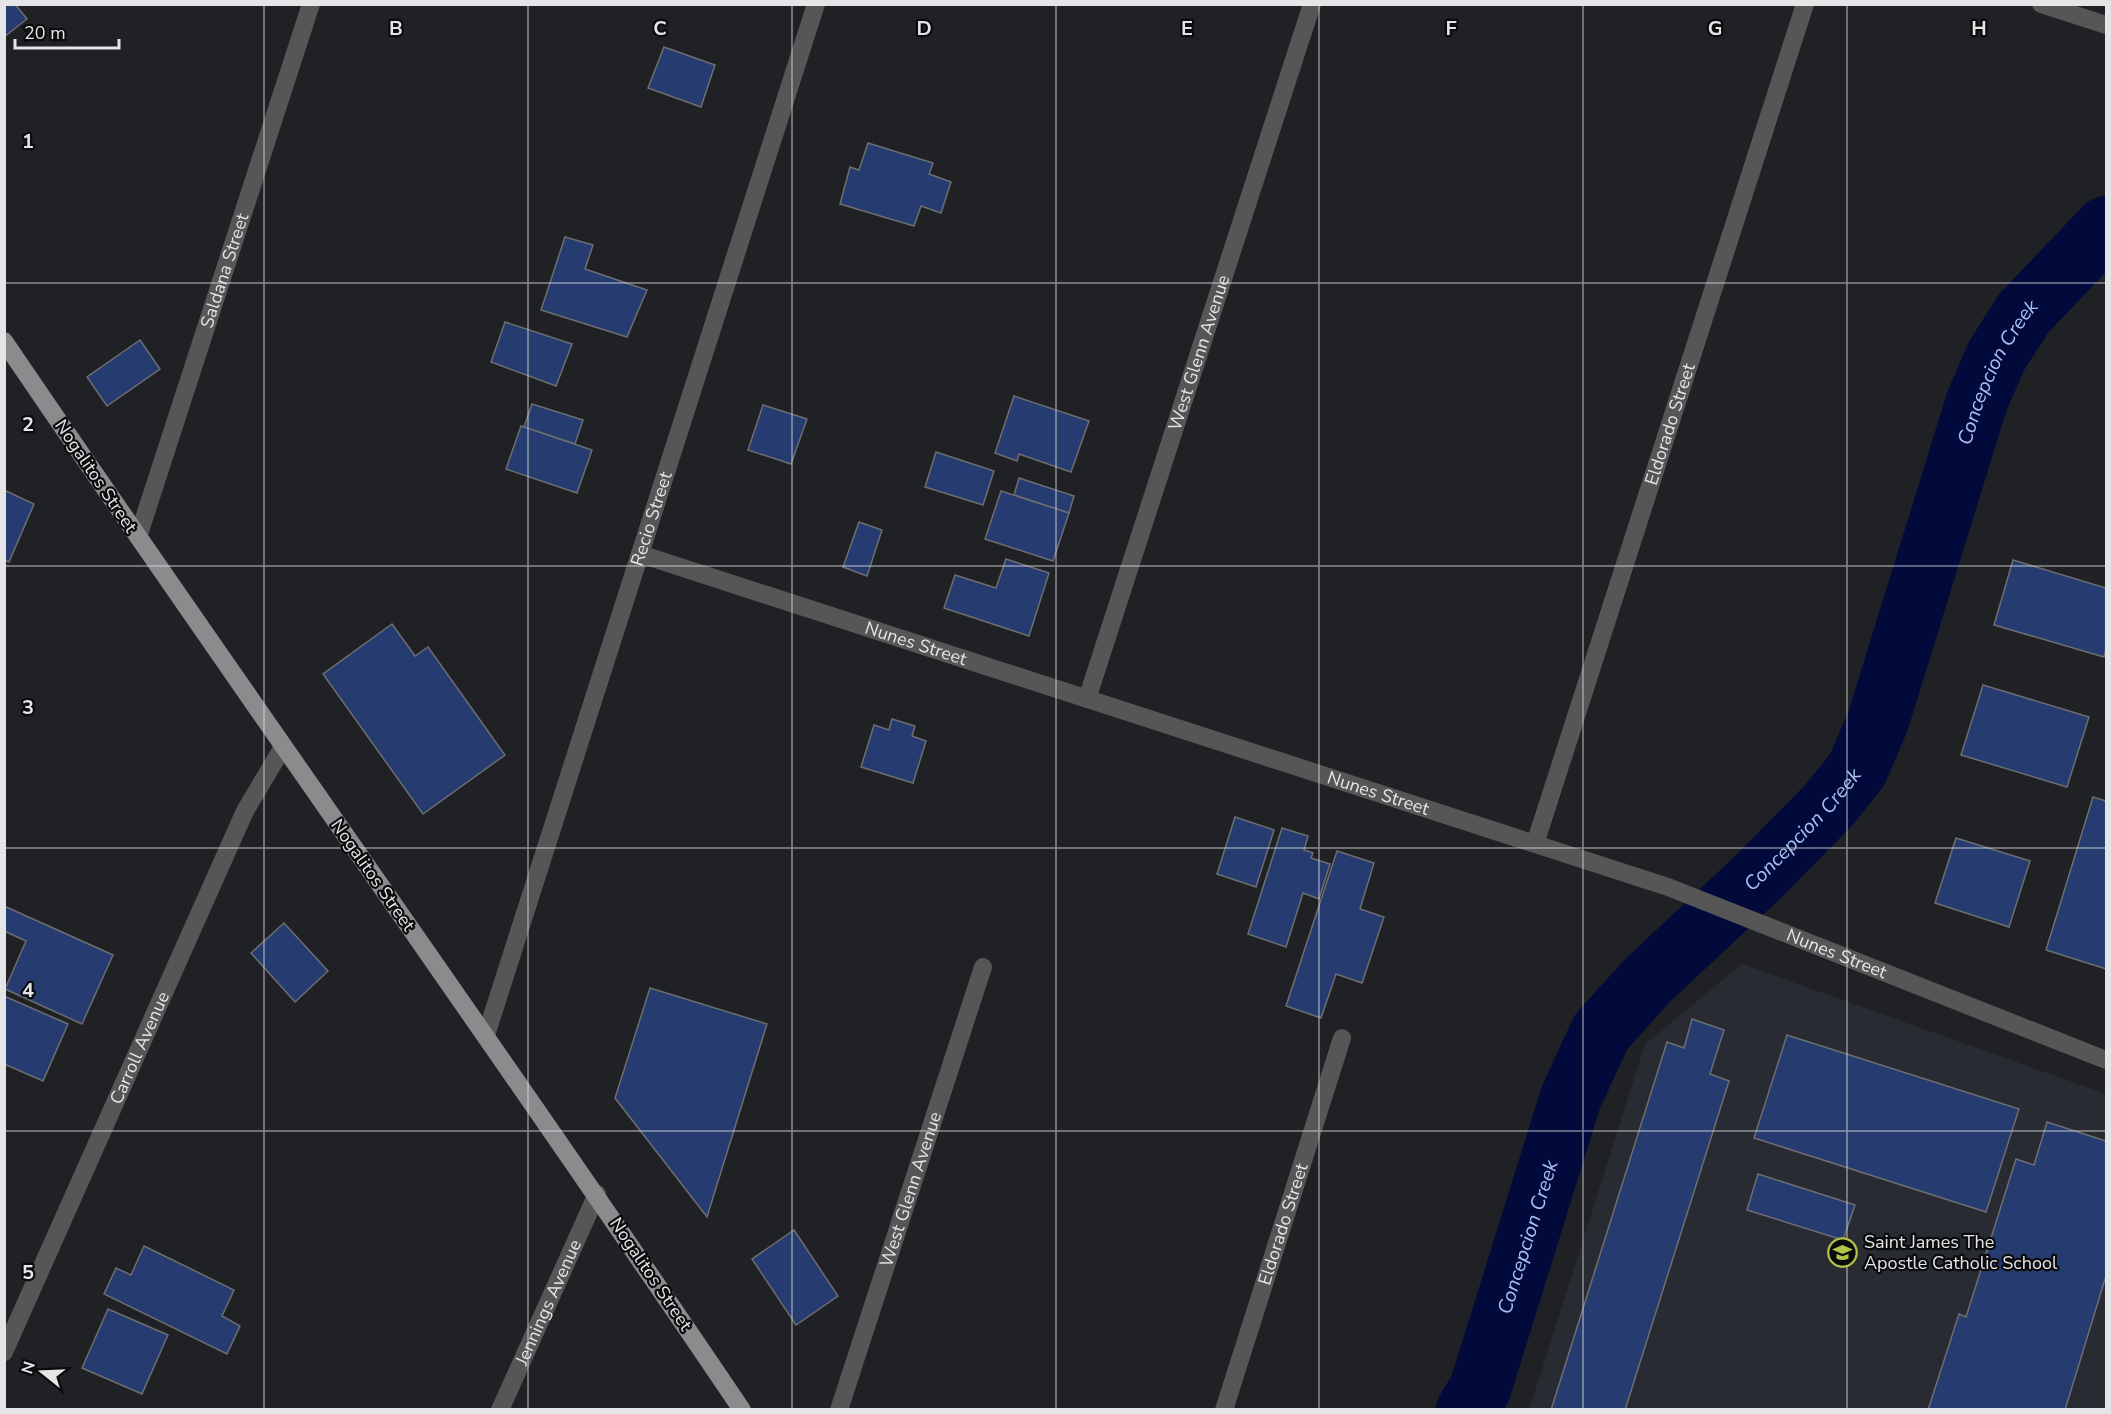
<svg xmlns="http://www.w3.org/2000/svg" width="2111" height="1414" viewBox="0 0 2111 1414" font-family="'Nunito Sans',sans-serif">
<rect width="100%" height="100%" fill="#202124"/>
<path fill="#282b32" d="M1742,964L2106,1094V1409L1529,1410L1645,1044Z"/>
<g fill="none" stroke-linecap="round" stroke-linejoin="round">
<path stroke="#010a3b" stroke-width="62" id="s1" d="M1467,1410L1480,1389L1571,1097L1601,1032L1647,981L1760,875L1828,806L1857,770L1878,721L1977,401L1997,355L2024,313L2106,227"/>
</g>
<g fill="#263c71" stroke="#6c6e70" stroke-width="1.5">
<path d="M4,4H15L27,19L4,37Z"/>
<path d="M664,47L715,65L701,107L648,88Z"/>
<path d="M868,143L933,163L929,174L951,182L941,213L921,206L914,226L840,204L850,167L859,170Z"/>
<path d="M565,237L593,245L585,269L647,290L627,337L541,310Z"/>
<path d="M505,322L572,344L556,386L491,362Z"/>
<path d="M140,340L160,369L107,406L87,377Z"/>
<path d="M1014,396L1089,421L1071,472L1019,454L1017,461L995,453Z"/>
<path d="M532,404L583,420L575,444L524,427Z"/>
<path d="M763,405L807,419L791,464L748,450Z"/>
<path d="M521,426L592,450L577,493L506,469Z"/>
<path d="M936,452L994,471L983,505L925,487Z"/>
<path d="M1019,478L1074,496L1069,513L1014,495Z"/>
<path d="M4,490L34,504L9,562L4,560Z"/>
<path d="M1001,491L1069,513L1053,561L985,539Z"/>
<path d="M859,522L882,530L867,576L843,567Z"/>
<path d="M1006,559L1049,573L1029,636L944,608L955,575L996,588Z"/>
<path d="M2013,560L2106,588V648L2104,657L1994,625Z"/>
<path d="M392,624L415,656L428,647L505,755L423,814L323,674Z"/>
<path d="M1983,685L2089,717L2067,787L1961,755Z"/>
<path d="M892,719L915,726L912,736L926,741L913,783L861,767L874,725L889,730Z"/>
<path d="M2093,797L2106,801V969L2046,950Z"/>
<path d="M1235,817L1274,830L1256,887L1217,874Z"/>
<path d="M1282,828L1308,836L1304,850L1313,853L1311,858L1330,864L1319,899L1303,893L1286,947L1248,934Z"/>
<path d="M1956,838L2030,861L2009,927L1935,903Z"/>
<path d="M1337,851L1374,863L1360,909L1384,917L1362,983L1336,974L1321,1018L1286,1006Z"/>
<path d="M4,906L113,955L82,1024L5,989L26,941L4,931Z"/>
<path d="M284,923L328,971L295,1002L251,953Z"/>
<path d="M650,988L767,1024L707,1217L615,1098Z"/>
<path d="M4,996L68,1024L43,1081L4,1064Z"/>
<path d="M1692,1019L1724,1030L1710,1074L1729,1081L1625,1410H1551L1667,1042L1684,1048Z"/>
<path d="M1787,1035L2019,1109L1986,1212L1754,1138Z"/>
<path d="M2047,1122L2106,1141V1276L2065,1410H1928L1959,1314L1966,1317L2016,1159L2034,1165Z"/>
<path d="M1758,1174L1855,1205L1843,1240L1747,1210Z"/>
<path d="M794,1230L838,1296L796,1325L752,1259Z"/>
<path d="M144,1246L234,1290L222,1316L240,1326L227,1354L104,1294L116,1268L131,1275Z"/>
<path d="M108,1309L168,1335L142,1394L82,1368Z"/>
</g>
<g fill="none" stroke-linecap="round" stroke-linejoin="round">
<g stroke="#565657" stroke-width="18">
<path d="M2041,4L2106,25"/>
<path id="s2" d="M138,537L311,4"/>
<path id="s3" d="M640,554L1668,887L2106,1060"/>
<path id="s4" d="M1087,699L1312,4"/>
<path id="s5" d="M1535,844L1805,4"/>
<path id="s6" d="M486,1035L816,4"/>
<path id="s7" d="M4,1352L245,811L283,747"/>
<path id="s8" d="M500,1410L597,1194"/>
<path id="s9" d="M839,1410L983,967"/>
<path id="s10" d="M1224,1410L1342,1038"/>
</g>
<path stroke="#898b8d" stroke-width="18" d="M4,341C247,699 500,1051 742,1410"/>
</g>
<path fill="none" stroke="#e4e5e7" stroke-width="1.5" stroke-opacity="0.55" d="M264,4V1410M528,4V1410M792,4V1410M1056,4V1410M1319,4V1410M1583,4V1410M1847,4V1410M4,283H2106M4,566H2106M4,848H2106M4,1131H2106"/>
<defs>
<symbol id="school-ring" viewBox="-11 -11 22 22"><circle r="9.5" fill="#0a0b0c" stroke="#b5c249" stroke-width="1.5"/><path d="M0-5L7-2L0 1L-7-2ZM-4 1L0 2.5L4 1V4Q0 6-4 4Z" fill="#b5c249"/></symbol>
</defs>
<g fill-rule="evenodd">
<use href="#school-ring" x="1826" y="1236" width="33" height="33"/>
</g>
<g text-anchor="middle" stroke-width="4.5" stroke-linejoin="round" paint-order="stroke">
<g font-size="18" fill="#e4e5e7" stroke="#0a0b0c">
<text dy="6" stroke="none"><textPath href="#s2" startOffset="280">Saldana Street</textPath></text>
<text dy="6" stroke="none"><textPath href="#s4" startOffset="364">West Glenn Avenue</textPath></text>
<text dy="6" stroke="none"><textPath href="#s5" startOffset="441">Eldorado Street</textPath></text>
<text transform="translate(96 476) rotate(56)" y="6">Nogalitos Street</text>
<text dy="6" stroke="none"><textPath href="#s6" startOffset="542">Recio Street</textPath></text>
<text dy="6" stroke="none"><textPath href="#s3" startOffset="290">Nunes Street</textPath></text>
<text dy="6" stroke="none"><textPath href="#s3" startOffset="776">Nunes Street</textPath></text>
<text transform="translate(373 875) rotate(55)" y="6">Nogalitos Street</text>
<text dy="6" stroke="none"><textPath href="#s3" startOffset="1262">Nunes Street</textPath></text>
<text dy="6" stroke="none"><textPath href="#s7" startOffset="333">Carroll Avenue</textPath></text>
<text dy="6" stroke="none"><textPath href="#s9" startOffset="232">West Glenn Avenue</textPath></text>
<text dy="6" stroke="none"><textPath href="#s10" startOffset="195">Eldorado Street</textPath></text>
<text transform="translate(651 1274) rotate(56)" y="6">Nogalitos Street</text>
<text dy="6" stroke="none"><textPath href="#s8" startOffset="118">Jennings Avenue</textPath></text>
</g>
<g font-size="18" fill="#e4e5e7" stroke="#0a0b0c" text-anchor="start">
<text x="1864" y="1248">Saint James The<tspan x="1864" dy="21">Apostle Catholic School</tspan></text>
</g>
<g font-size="20" font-style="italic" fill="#a9c0f2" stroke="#0a0b0c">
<text dy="7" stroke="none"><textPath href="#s1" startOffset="1192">Concepcion Creek</textPath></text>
<text dy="7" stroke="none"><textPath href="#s1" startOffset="688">Concepcion Creek</textPath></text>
<text dy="7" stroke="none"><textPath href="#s1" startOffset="184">Concepcion Creek</textPath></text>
</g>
</g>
<g font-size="20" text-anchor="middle" font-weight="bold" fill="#e4e5e7" stroke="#0a0b0c" stroke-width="4.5" stroke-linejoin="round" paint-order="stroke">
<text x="396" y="35">B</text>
<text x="660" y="35">C</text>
<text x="924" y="35">D</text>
<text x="1187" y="35">E</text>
<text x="1451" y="35">F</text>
<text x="1715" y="35">G</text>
<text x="1979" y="35">H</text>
<text x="28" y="148">1</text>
<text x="28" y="431">2</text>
<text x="28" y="714">3</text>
<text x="28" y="997">4</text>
<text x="28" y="1279">5</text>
</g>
<rect width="2111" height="1414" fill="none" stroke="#e4e5e7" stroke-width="12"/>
<g transform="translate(42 1372) rotate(288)" stroke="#0a0b0c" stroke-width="4.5" paint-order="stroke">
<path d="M0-4.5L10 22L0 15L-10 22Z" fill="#e4e5e7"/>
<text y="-9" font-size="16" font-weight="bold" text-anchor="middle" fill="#e4e5e7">N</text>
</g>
<path d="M15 39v9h104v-9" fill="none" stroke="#e4e5e7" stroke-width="3"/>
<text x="24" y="39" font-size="18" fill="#e4e5e7" stroke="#0a0b0c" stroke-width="4.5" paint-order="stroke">20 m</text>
</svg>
